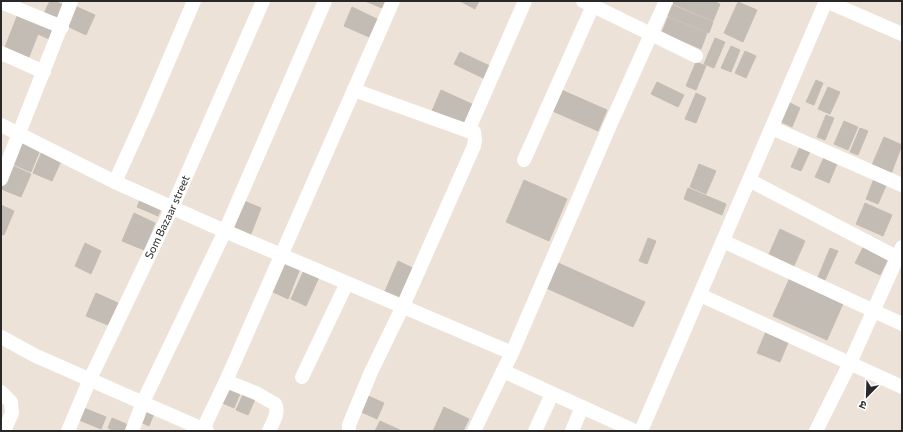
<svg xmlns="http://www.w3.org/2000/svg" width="903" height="432" viewBox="0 0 903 432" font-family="Commissioner,'Noto Sans Devanagari',sans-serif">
<rect width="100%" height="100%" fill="#ece2d8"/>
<g fill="#c3bcb5" stroke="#c7beb2">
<path d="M50,1H54L66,6L60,19L44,13Z"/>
<path d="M365,1H385L382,8Z"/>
<path d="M460,1H479L475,9Z"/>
<path d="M674,1H713L720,4L713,21L673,4Z"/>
<path d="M738,2L757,10L743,42L724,33Z"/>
<path d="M672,5L713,22L709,33L668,16Z"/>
<path d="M77,7L95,15L86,35L69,27Z"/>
<path d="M352,7L377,19L369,37L344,26Z"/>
<path d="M18,14L53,29L49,39L38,34L29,57L5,47Z"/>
<path d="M668,17L707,33L701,49L662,32Z"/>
<path d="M715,38L725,42L714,68L704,64Z"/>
<path d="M731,46L740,50L731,72L721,68Z"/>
<path d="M745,51L756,56L746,78L735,73Z"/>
<path d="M460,52L490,66L485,79L454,64Z"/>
<path d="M696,62L706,66L696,90L686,86Z"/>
<path d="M816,80L823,83L814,105L806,102Z"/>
<path d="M657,82L684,95L678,107L651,94Z"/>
<path d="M828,87L840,92L830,114L818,109Z"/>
<path d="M557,88L607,110L598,131L548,109Z"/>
<path d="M441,90L474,105L466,125L432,111Z"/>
<path d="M696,93L706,98L696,123L685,119Z"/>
<path d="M788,102L800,108L792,127L779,121Z"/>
<path d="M826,115L834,118L825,140L817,137Z"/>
<path d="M844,121L858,127L848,150L834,144Z"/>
<path d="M860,128L868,131L858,155L850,152Z"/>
<path d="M884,137L902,145L891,174L872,165Z"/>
<path d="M19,141L40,150L31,172L10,163Z"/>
<path d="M802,142L812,147L801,171L791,167Z"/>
<path d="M42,151L62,159L52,181L33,173Z"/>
<path d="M826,153L839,159L829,183L815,177Z"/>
<path d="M699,164L716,171L706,194L690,187Z"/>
<path d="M11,165L31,174L21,197L1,189Z"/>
<path d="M875,176L888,181L878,204L866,199Z"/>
<path d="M524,180L567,199L549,241L506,222Z"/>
<path d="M688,188L726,204L722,215L684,199Z"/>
<path d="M142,195L163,204L158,216L137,207Z"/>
<path d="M242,200L261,208L251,234L232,226Z"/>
<path d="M865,203L892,215L883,236L856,224Z"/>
<path d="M1,205L14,211L4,235L1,234Z"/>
<path d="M134,213L155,223L144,250L122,241Z"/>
<path d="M780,229L805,241L794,266L769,254Z"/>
<path d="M648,238L656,241L647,264L639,261Z"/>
<path d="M866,242L890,255L880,275L855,263Z"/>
<path d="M85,243L101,251L91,274L75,266Z"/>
<path d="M830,248L838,251L825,280L818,277Z"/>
<path d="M284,259L301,266L288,299L271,291Z"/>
<path d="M398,261L415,269L402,298L385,291Z"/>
<path d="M556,262L645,302L633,327L544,287Z"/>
<path d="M305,268L320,275L306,306L291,299Z"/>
<path d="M791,275L845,299L827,340L773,316Z"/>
<path d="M96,293L118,303L108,325L86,316Z"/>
<path d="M767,329L790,338L780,362L757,353Z"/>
<path d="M228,383L242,389L234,408L220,402Z"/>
<path d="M245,390L257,395L248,415L236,410Z"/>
<path d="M366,395L384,403L377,419L359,411Z"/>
<path d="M144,407L155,411L149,426L138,421Z"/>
<path d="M444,407L469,419L463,431H433Z"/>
<path d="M84,408L106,417L101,429L79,420Z"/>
<path d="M112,418L131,426L129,431H114L108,428Z"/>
<path d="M380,421L400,430L399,431H375Z"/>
</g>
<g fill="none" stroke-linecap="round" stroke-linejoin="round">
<g stroke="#fff" stroke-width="14">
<path d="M583,1L696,56"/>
<path d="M826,1L902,34"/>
<path d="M1,2L62,27"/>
<path d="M1,53L44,72"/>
<path d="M354,90L468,131"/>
<path d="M1,125L115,182L220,229L512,353L503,371L635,431"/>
<path d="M772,128L902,185"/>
<path d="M524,160L595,1"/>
<path d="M1,179L71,1"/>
<path d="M749,180L902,260"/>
<path d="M115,182L148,109L194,1"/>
<path d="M723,241L902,324"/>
<path d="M700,295L902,387"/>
<path d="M1,337L36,356L207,431"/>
<path d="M512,353L611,123L666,1"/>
<path d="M302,377L347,283"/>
<path d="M226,381L256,393L275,404C280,412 272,424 269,431"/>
<path d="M1,392L11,402L12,413L4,431"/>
<path d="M203,429L226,381L393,1"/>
<path id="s1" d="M68,431L90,379L172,208L263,1"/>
<path d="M132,431L143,402L225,231L325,1"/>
<path d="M349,431V425L371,372L403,306L474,146L475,140L474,132L468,131L525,1"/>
<path d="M474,431L503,371"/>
<path d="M535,431L552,394"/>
<path d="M572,431L582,407"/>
<path d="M641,431L826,1"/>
<path d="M816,431L850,363L902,247"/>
</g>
</g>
<g text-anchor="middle" stroke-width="4" stroke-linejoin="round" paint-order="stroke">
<g font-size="11" fill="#282828" stroke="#fff">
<text dy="4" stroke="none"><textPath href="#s1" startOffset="236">Som Bazaar street</textPath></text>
</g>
</g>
<rect width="903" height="432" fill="none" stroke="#282828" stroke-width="4"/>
<g transform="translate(867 396) rotate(203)" stroke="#ffffff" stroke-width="3" paint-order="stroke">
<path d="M0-3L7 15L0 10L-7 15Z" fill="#282828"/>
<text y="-6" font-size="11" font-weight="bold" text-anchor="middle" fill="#282828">उ</text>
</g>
</svg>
